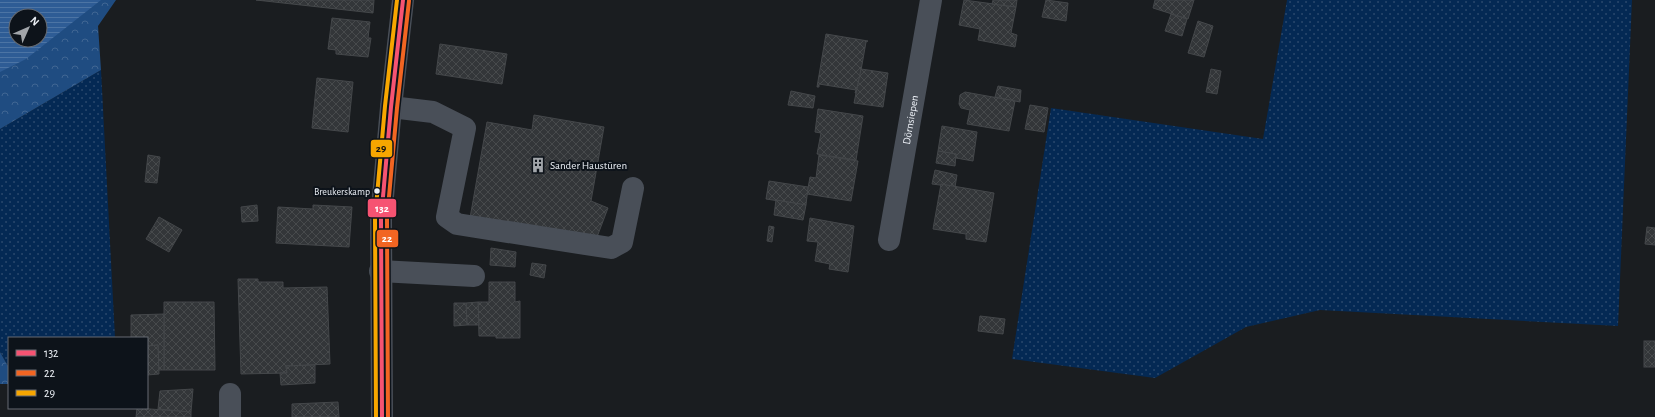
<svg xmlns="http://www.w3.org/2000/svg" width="1655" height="417" viewBox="0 0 1655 417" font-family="'Alegreya Sans',sans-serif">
<defs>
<pattern id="grass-dots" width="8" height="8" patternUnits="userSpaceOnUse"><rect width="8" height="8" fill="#042954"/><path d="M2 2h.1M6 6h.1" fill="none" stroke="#29486d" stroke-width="1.8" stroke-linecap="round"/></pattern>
<pattern id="forest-crowns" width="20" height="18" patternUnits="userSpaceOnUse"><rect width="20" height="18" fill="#1f4c81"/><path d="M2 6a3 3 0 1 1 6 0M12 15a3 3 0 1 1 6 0" fill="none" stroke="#406693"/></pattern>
<pattern id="water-rules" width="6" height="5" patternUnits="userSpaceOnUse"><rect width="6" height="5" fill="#2e5c95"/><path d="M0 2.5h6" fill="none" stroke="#4c74a4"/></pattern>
<pattern id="building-cross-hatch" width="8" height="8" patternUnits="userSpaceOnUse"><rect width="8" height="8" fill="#333639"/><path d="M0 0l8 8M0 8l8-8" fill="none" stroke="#474a4c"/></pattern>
</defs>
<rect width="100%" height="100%" fill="#1a1d20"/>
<g fill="url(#grass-dots)">
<path d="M1287,0H1632L1618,326L1320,310L1246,327L1155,378L1012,359L1051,108L1263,139Z"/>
<path d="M101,70L115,338H9V368L0,352V129Z"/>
</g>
<g fill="url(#forest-crowns)" fill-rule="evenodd">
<path d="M0,0H116L98,26L101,70L0,129ZM16,16H40V40H16Z"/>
<path d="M0,352L9,368V384H0Z"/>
</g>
<path fill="url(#water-rules)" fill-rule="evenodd" d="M0,0H101L26,59L0,72ZM16,16H40V40H16Z"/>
<g fill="url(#building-cross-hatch)" stroke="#44474a">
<path d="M256,0H374L373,13Z"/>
<path d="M964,0L1016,7L1011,33L1017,35L1015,47L978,40L980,29L959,25Z"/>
<path d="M993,0H1017L1016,7L992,4Z"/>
<path d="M1046,0L1068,3L1066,21L1042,17Z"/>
<path d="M1155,0H1194L1188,19L1153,8Z"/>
<path d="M1171,14L1187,19L1182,36L1165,31Z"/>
<path d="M332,18L370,22L368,38H371L368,57L336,54V50L328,49Z"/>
<path d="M1198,21L1213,26L1204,57L1188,53Z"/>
<path d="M826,34L868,41L866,42L857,93H855L856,90L819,84V87H817Z"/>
<path d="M440,44L507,54L502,84L436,74Z"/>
<path d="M861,69L888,73L883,107L854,103Z"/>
<path d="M1211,69L1221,71L1217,94L1206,92Z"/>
<path d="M317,78L353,82L348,132L312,128Z"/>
<path d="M998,86L1021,90L1020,102L995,97Z"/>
<path d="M791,91L815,96L813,108L788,105Z"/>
<path d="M965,92L1015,101L1009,131L967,124L970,110L961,108L959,104L960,95Z"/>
<path d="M1030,105L1048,108L1044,132L1025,129Z"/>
<path d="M818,109L863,116L856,160L817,154L821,133L815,132Z"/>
<path d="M534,115L604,127L591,201L608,208L597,237L470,218L487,122L532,130Z"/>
<path d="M942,126L977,132L973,161L956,158V154L938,151Z"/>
<path d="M938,151L956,154L955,166L936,163Z"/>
<path d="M148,155L160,157L157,183L145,182Z"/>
<path d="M819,155L858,161L851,201L807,194L810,177L816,178Z"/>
<path d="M935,170L957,175L955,187L932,184Z"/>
<path d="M769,181L808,187L806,205L766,199Z"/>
<path d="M941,184L994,193L986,242L966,239V234L933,229Z"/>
<path d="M776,200L806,205L803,220L774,215Z"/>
<path d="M257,205L258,221L242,222L241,207Z"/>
<path d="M313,205L352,207L349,247L276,243L278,207L313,209Z"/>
<path d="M159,217L182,230L169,252L146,239Z"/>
<path d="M810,218L854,226L848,272L829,269L830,264L815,261L818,242L807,241Z"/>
<path d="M769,226L774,227L772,242L767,241Z"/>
<path d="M1647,227L1655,228V245L1645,244Z"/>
<path d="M491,248L516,252L515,267L490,265Z"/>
<path d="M532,263L546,265L544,278L530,275Z"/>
<path d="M238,279H258V282H283V288L327,287L330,364L286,366L287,373L241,374Z"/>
<path d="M489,282H515V302L520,301V338H496V336H479L478,302H489Z"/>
<path d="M164,302H214L215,370H164Z"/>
<path d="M478,302L479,325H467L466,303Z"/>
<path d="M454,303H466L467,325L454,326Z"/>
<path d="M164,314V370H158V345L147,346V338H131V315Z"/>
<path d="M980,316L1005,319L1003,334L978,331Z"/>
<rect x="1644" y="341" width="11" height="26"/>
<path d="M158,345L159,374L147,375V346Z"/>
<path d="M315,365V383L281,385L280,373H287L286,366Z"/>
<path d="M193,389L191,412L158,409L160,391Z"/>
<path d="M338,402L339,417H292V404Z"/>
<path d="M137,408L191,412V417H136Z"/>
</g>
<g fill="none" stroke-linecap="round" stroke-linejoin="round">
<g stroke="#494f58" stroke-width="22">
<path d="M391,107L433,112L465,128L447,217L457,224L611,248L622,242L633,188"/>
<path id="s1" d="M889,240L931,0"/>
<path d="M380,271L474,276"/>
<path d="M230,394V417"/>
<path d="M382,417L381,219L391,107L403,0"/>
</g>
<defs>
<path id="bus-1" d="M382,417L381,219L391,107L403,0"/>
<path id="bus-2" d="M388,417L387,219L397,108L409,1"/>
<path id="bus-3" d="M376,417L375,218L385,106L397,0"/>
</defs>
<use href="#bus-1" stroke="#0d131a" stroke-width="7"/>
<use href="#bus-2" stroke="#0d131a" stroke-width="7"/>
<use href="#bus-3" stroke="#0d131a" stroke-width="7"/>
<use href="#bus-1" stroke="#f65372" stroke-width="4"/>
<use href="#bus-2" stroke="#f26522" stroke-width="4"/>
<use href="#bus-3" stroke="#f7a600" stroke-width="4"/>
</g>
<defs>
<symbol id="building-bare" viewBox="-9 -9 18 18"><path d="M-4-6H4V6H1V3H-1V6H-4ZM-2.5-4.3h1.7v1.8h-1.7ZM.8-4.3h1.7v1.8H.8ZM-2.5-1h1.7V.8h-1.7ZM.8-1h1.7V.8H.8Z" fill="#a2a6ab" stroke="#0d131a" stroke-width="2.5" paint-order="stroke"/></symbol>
</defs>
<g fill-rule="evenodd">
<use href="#building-bare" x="527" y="154" width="22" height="22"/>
</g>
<circle fill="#ecf0f6" stroke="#0d131a" stroke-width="1.5" cx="377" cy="191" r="3.5"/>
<g text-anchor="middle" stroke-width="4" stroke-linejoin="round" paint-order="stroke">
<g font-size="10" fill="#ecf0f6" stroke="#0d131a" text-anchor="end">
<text x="370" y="195">Breukerskamp</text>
</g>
<g font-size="11" fill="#ecf0f6" stroke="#0d131a">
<text dy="4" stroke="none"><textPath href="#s1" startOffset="122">Dörnsiepen</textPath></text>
</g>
<g font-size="11" fill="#ecf0f6" stroke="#0d131a" text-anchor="start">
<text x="550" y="169">Sander Haustüren</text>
</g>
</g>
<g stroke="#0d131a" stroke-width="1.5">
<rect x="370" y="139" width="23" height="19" rx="4" fill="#f7a600"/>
<rect x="367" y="198" width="30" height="20" rx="4" fill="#f65372"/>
<rect x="376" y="229" width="23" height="19" rx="4" fill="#f26522"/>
</g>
<g font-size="11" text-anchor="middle" font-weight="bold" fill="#fff">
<text x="382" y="212">132</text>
<text x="387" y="242">22</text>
</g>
<g font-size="11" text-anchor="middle" font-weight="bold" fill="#111">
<text x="381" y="152">29</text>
</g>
<rect x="8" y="337" width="140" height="72" fill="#0d131a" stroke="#666b72"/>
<rect x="16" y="350" width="20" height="6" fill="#f65372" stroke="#666b72"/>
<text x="44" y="357" font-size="12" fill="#ecf0f6">132</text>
<rect x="16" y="370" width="20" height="6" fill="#f26522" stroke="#666b72"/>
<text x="44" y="377" font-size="12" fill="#ecf0f6">22</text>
<rect x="16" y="390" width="20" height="6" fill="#f7a600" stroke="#666b72"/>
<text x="44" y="397" font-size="12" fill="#ecf0f6">29</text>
<g transform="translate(28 28) rotate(45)"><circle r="19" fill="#0d131a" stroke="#666b72"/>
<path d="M0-3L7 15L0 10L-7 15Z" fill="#a2a6ab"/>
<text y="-6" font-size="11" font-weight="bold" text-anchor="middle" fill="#ecf0f6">N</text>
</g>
</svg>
